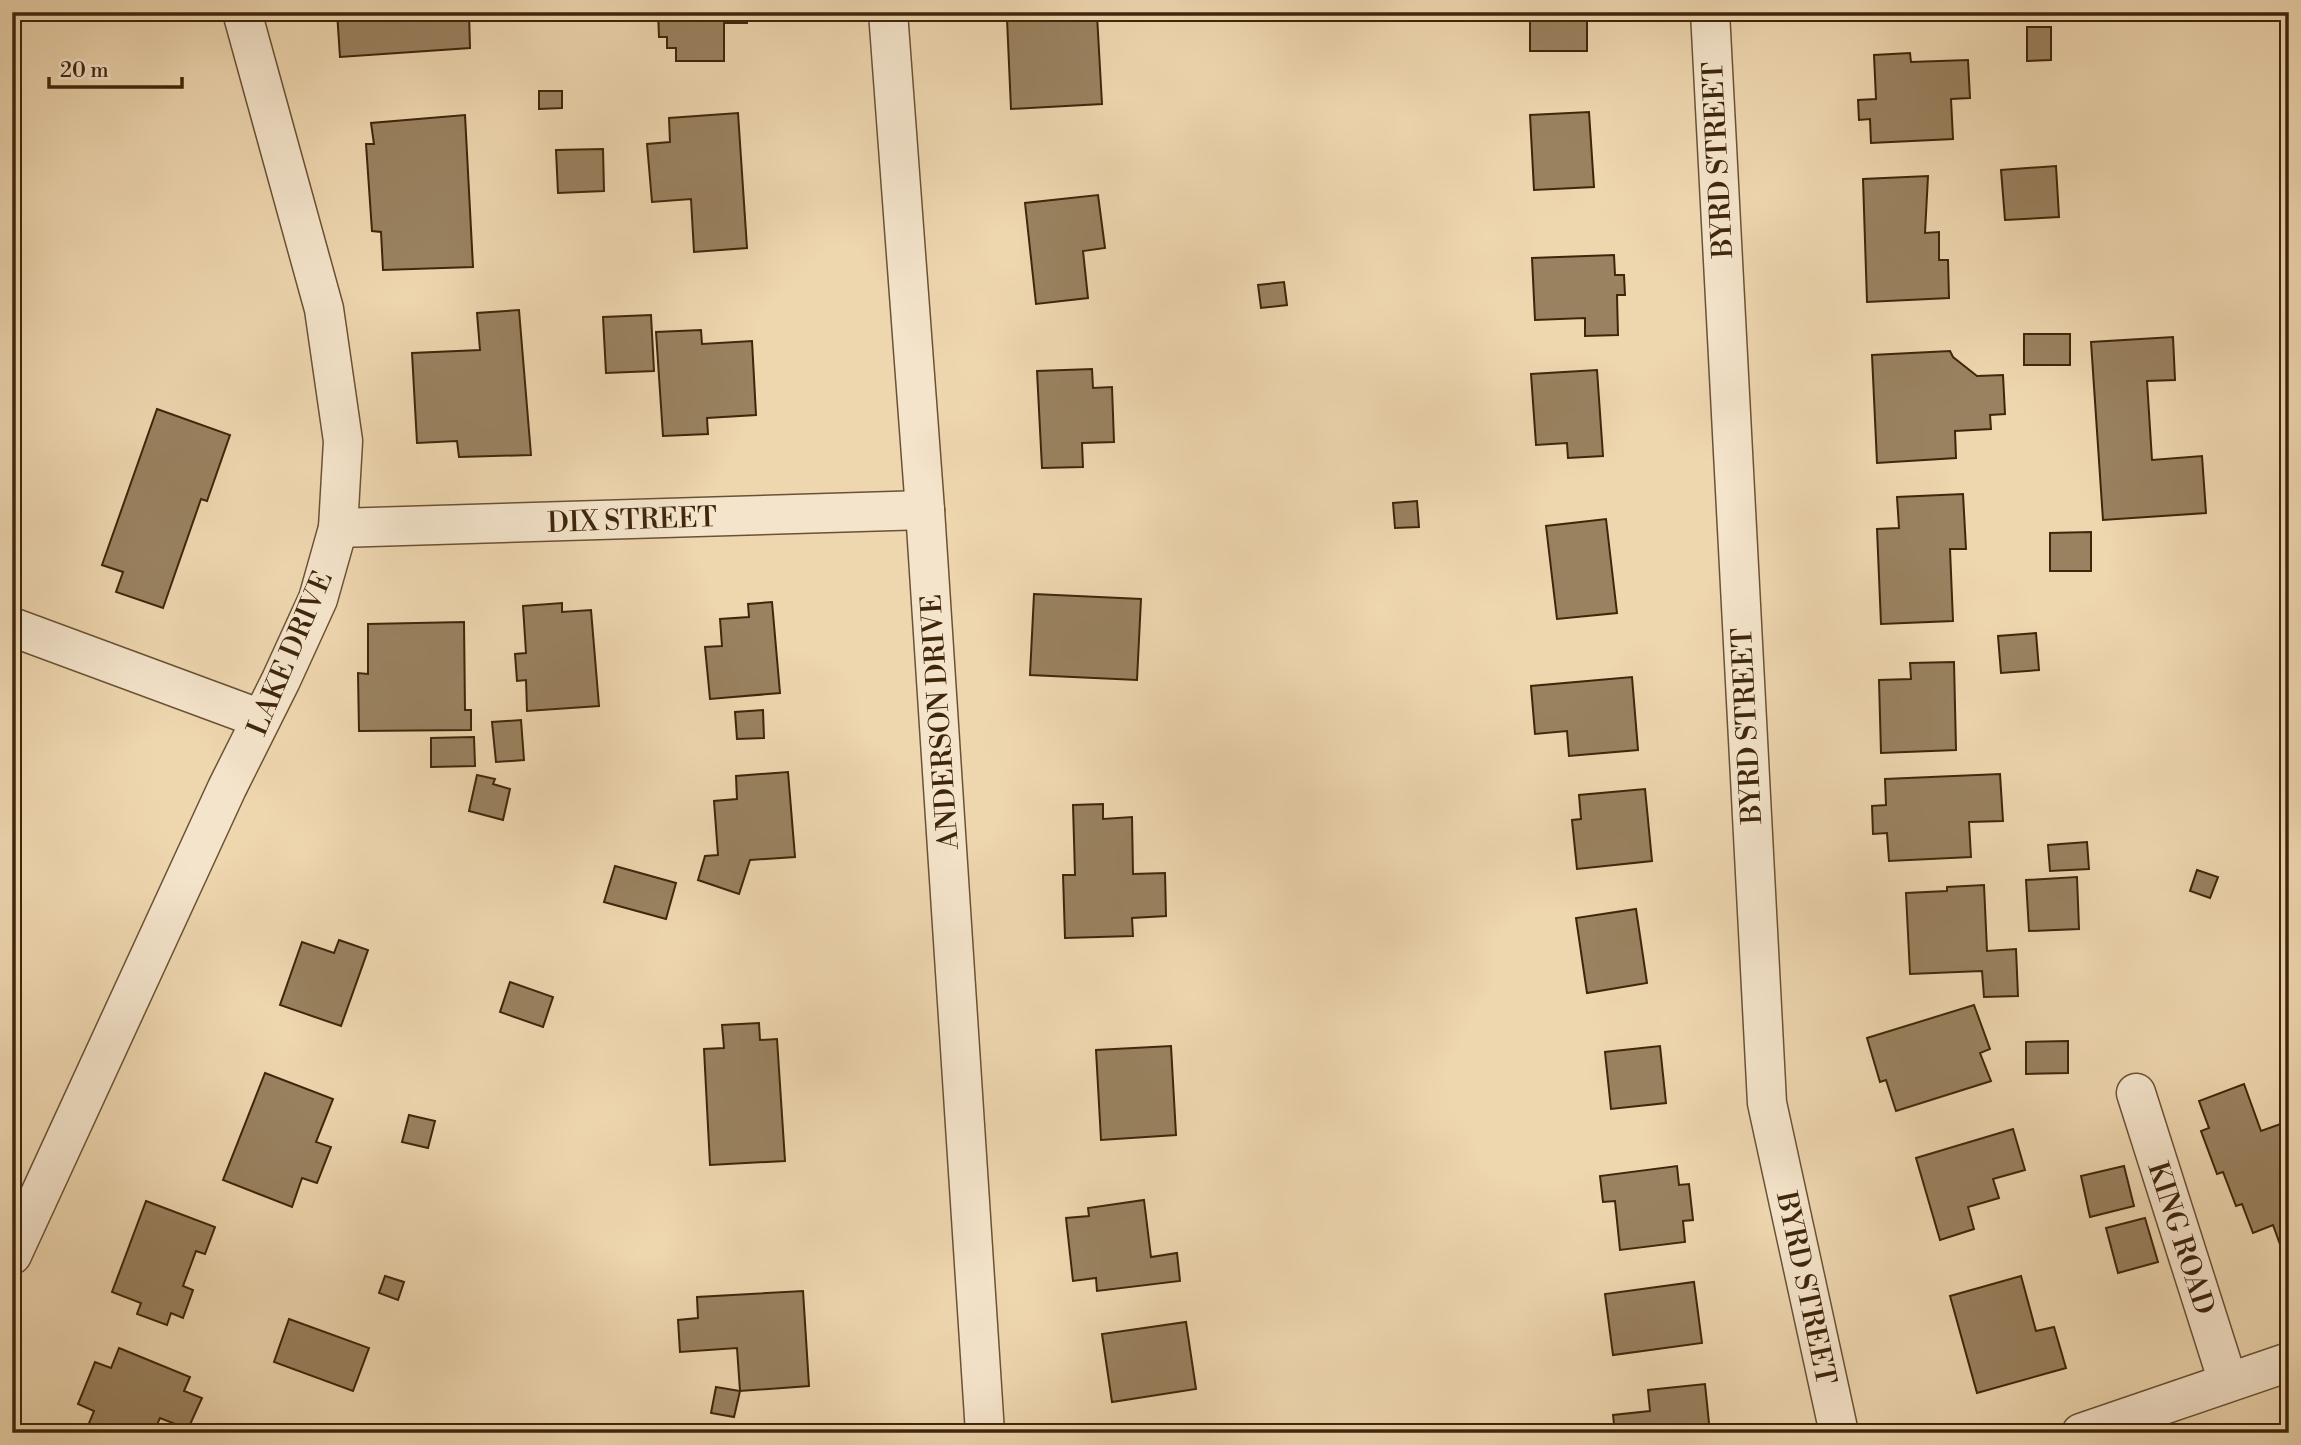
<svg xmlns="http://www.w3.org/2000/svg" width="2301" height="1445" viewBox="0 0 2301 1445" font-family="'Libre Bodoni',serif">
<rect width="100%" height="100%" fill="#eed6af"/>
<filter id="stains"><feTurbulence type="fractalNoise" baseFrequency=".00286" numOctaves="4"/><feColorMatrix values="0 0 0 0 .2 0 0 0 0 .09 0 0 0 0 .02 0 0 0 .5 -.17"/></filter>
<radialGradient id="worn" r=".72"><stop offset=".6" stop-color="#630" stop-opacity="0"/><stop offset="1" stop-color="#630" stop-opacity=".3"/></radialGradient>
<g fill="#9a8260" stroke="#3f260b" stroke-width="2">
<path d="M337,12H469L470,48L340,57Z"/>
<path d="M658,12H747V23H724V61H676V48H667V37H659Z"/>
<rect x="1530" y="12" width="57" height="39"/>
<path d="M1873,12H1976V17L1873,21Z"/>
<path d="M1097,15L1102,104L1011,109L1007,19Z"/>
<path d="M2027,27H2051V60L2027,61Z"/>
<path d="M1910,53L1911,62L1968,60L1970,98L1951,99L1953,139L1871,143L1870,119L1859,120L1858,100L1876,99L1874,55Z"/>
<path d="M539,91H562V108L539,109Z"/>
<path d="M1589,112L1594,187L1534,190L1530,115Z"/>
<path d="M738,113L747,248L694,252L691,199L652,202L647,144L670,142L669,118Z"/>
<path d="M465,115L473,267L383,270L381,232L372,231L366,144H374L371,123Z"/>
<path d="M603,149L604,191L558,193L556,150Z"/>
<path d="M2056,166L2059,217L2005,220L2001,170Z"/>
<path d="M1928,176L1925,233L1939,232V260H1948L1949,298L1867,302L1863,179Z"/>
<path d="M1098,195L1105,248L1083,251L1088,298L1036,304L1025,203Z"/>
<path d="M1614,255L1615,275H1624L1625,295H1617L1618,335L1585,336V318L1535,320L1532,258Z"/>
<path d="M1284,282L1287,305L1261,308L1258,285Z"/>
<path d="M519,310L531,455L459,457L457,441L417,443L412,353L480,350L477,313Z"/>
<path d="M651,315L654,371L606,373L603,317Z"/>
<path d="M701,330L702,344L752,341L756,415L707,418L708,434L663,436L656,332Z"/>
<rect x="2024" y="334" width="46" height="31"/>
<path d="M2173,337L2175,380L2147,381L2152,460L2202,456L2206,513L2103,520L2091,342Z"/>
<path d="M1950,351L1953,357L1977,376L2003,375L2005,414L1990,415L1991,429L1955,431L1956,458L1877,463L1872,355Z"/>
<path d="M1092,369L1093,388L1112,387L1114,442L1082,443L1083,467L1042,468L1037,371Z"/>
<path d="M1597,370L1603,456L1568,458L1567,443L1536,445L1531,374Z"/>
<path d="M157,409L230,435L207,501L201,499L163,608L116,592L123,572L102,565Z"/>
<path d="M1963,494L1966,549H1950L1953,621L1881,624L1877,529L1899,528L1897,497Z"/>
<path d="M1417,501L1419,527L1395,528L1393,503Z"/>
<path d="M1606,519L1617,613L1557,619L1546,526Z"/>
<path d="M2091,532V571H2050V533Z"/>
<path d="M1034,594L1141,599L1137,680L1030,675Z"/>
<path d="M772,602L780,693L710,699L705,647L722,646L720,619L749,617L748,604Z"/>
<path d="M562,603V612L591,610L599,706L527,711L526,680L517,681L515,654L526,653L523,606Z"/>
<path d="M464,622L465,710H471V730L359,731L358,673L368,674V624Z"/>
<path d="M2036,633L2039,670L2001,673L1998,636Z"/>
<path d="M1954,662L1956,750L1881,753L1879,680L1911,679L1910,663Z"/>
<path d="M1632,677L1638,750L1569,756L1567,731L1535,734L1531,686Z"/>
<path d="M763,710L764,738L737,739L735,712Z"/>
<path d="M521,720L524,760L496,762L492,722Z"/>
<path d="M474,737L475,766L431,767V738Z"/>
<path d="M788,772L795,857L750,860L739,894L698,880L705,856L718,855L714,801L737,799L736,776Z"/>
<path d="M2000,774L2003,821L1969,822L1971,857L1889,861L1887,833L1873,834L1872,806L1886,805L1885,779Z"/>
<path d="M477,775L495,779L493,784L510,789L503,820L469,811Z"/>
<path d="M1645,789L1652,861L1577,869L1572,820L1581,819L1579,795Z"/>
<path d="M1103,804V819L1132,817L1133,874L1165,873L1166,916L1132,918L1133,936L1065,938L1063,875H1075L1073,805Z"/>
<path d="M2087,842L2089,869L2050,871L2048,845Z"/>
<path d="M615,866L676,883L666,919L604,902Z"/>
<path d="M2197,870L2218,877L2210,898L2190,891Z"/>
<path d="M2077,877L2079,929L2029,931L2026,880Z"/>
<path d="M1984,885L1987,951L2016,949L2018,996L1984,997L1982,971L1910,974L1906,893L1947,891V887Z"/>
<path d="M1636,909L1647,983L1587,993L1576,918Z"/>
<path d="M339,940L368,950L341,1026L280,1005L302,942L334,953Z"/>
<path d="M510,982L553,997L543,1027L500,1012Z"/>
<path d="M1974,1005L1990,1049L1980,1053L1991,1081L1896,1111L1886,1080L1880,1082L1867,1038Z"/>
<path d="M759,1023L760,1040L777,1039L785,1161L710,1165L704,1049L724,1048L722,1025Z"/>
<path d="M2068,1041V1073L2026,1074V1042Z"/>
<path d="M1171,1046L1176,1135L1101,1140L1096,1050Z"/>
<path d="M1660,1046L1666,1103L1611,1109L1605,1052Z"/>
<path d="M265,1073L333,1099L316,1142L331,1147L317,1183L302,1178L292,1207L223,1180Z"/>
<path d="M2244,1084L2261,1131L2289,1121V1247L2282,1250L2273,1225L2253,1233L2242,1204L2236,1206L2223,1172L2217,1174L2201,1131L2209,1128L2199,1101Z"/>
<path d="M409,1115L435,1121L428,1148L402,1142Z"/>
<path d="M2013,1129L2025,1170L1993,1179L1999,1198L1968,1207L1974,1229L1940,1240L1916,1158Z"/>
<path d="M1677,1166L1679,1185L1689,1184L1693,1220L1683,1221L1685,1242L1620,1250L1615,1201L1603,1202L1600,1176Z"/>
<path d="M2124,1166L2134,1206L2090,1217L2081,1176Z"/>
<path d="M1144,1200L1151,1257L1177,1253L1180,1281L1097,1291L1096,1278L1073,1281L1066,1218L1089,1216L1088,1208Z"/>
<path d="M146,1201L215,1227L205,1254L196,1251L183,1286L193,1290L183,1318L171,1313L167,1325L137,1314L141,1303L112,1292Z"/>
<path d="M2145,1218L2158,1262L2118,1273L2106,1228Z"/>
<path d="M385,1276L404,1282L398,1300L379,1293Z"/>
<path d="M2021,1276L2036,1331L2054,1327L2066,1368L1977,1393L1950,1296Z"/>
<path d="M1694,1282L1702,1343L1613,1355L1605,1294Z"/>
<path d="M803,1291L809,1386L740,1391L737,1348L680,1352L678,1320L698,1318L697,1297Z"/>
<path d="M289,1319L369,1348L353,1391L274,1362Z"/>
<path d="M1186,1322L1196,1389L1112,1402L1102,1334Z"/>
<path d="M119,1348L190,1377L184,1391L202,1398L188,1429L160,1418L153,1433H85L94,1411L78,1404L95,1362L111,1368Z"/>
<path d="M1705,1384L1710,1433H1615L1613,1415L1650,1411L1648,1390Z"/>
<path d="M716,1387L740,1391L734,1417L711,1413Z"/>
</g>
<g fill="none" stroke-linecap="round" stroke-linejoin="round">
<defs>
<g id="minor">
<path d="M888,12L925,510L985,1433"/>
<path d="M1710,12L1767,1103L1839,1433"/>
<path d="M338,528L925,510"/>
<path d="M12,627L261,719"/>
<path d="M2136,1093L2228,1382"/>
<path d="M12,1255L227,788L281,680L318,599L338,528L343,441L324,309L242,12"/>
<path d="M2081,1433L2289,1362"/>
</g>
</defs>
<use href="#minor" stroke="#6b5234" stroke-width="41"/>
<use href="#minor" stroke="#f4e4cb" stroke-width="38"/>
</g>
<g text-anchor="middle" stroke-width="5" stroke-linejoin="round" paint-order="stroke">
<g font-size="28" fill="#3f260b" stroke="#f4e4cb">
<text transform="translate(1717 160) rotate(-93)" y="10">BYRD STREET</text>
<text transform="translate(632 519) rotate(-2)" y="10">DIX STREET</text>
<text transform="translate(289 653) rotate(-67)" y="10">LAKE DRIVE</text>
<text transform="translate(939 722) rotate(-94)" y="10">ANDERSON DRIVE</text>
<text transform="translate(1746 726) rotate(-93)" y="10">BYRD STREET</text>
<text transform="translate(2182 1238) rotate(72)" y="10">KING ROAD</text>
<text transform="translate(1807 1288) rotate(78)" y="10">BYRD STREET</text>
</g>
</g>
<rect width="2301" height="1445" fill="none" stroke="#eed6af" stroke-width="42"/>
<rect x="14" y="14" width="2273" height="1417" fill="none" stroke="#3f260b" stroke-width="3.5"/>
<rect x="21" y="21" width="2259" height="1403" fill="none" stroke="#3f260b" stroke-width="2"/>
<path d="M49 77v10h133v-10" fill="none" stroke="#3f260b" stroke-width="3.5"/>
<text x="60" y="77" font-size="21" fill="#3f260b" stroke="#f4e4cb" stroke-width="5" paint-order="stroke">20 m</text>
<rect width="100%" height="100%" filter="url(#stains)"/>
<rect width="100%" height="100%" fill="url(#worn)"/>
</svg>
